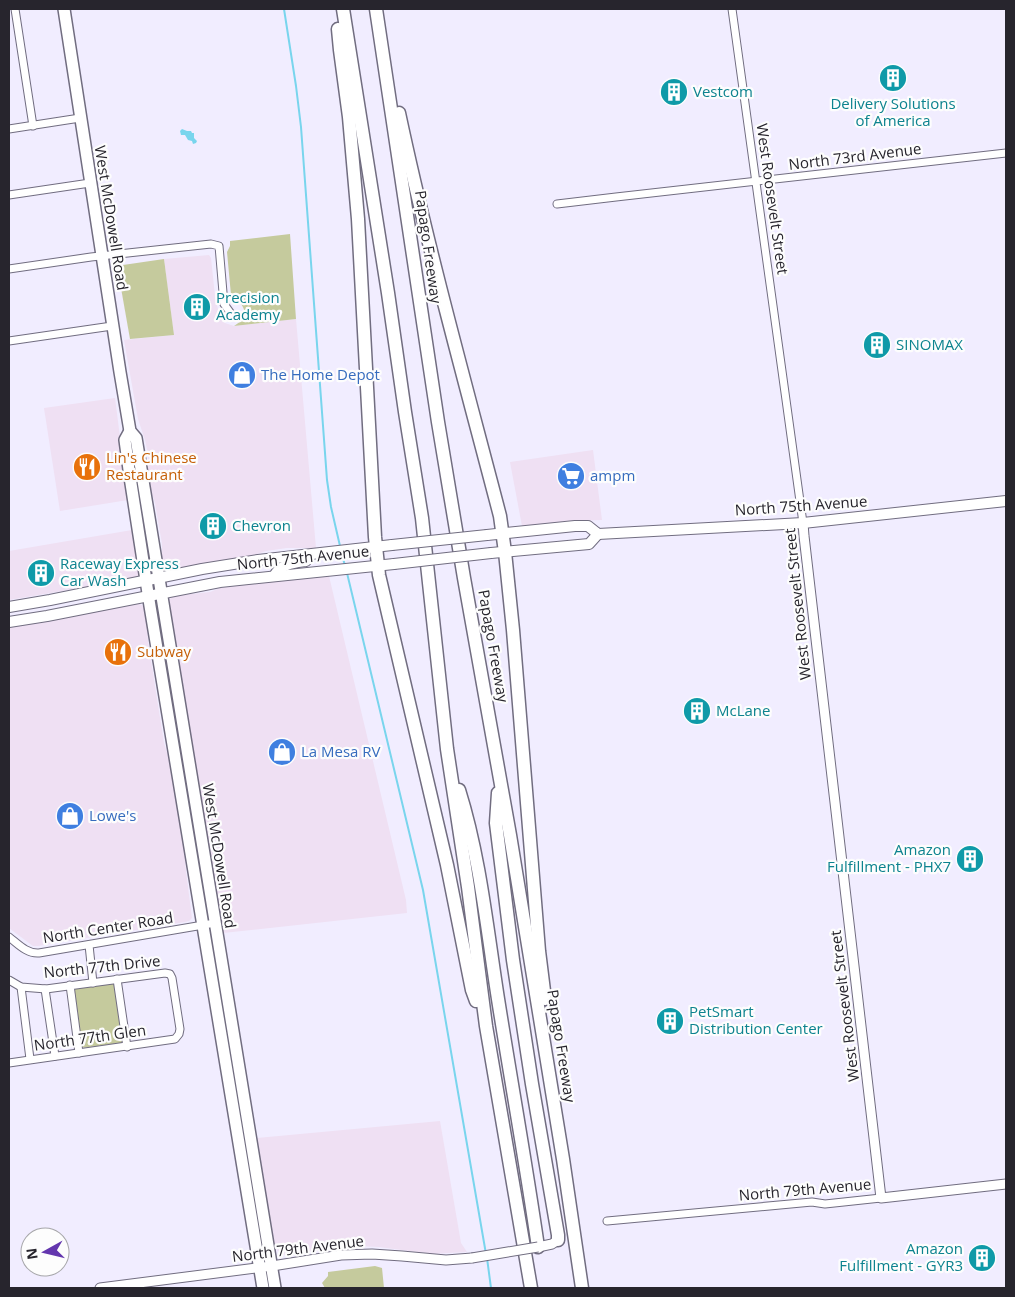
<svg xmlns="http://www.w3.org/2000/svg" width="1015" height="1297" viewBox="0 0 1015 1297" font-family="'Open Sans',sans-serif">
<rect width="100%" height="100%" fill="#f1edff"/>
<g fill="#efe0f3">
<path d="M209,255L211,258L215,296L219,314L222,321L225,323L234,326L296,319L316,548H287L266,551L248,557L169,571L164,568L162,565V544L155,503L150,488L148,474V454L145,440L138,419L124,340L174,335L164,259Z"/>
<path d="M115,398L128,500L60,511L44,408Z"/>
<path d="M593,450L602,520L575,521L522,526L510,462Z"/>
<path d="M132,530L140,578L9,600V551Z"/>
<path d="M329,576L406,900L407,913L223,933L168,604L169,600L173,596L210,592L220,588L265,582Z"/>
<path d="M138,603L143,606L145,610L147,624L148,641L164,743L170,762L184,846L186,871L192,918L189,921L185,922L38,946H33L9,928V626L65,618Z"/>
<path d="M440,1121L461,1243L467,1252L432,1254L379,1247L357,1246L285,1255L281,1254L275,1248L257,1138Z"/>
</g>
<g fill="#c5ca9d">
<path d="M290,234L296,319L234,326L244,319C247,306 239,302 231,295L227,252L230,246V241Z"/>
<path d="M164,259L174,335L130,339L118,271L123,265Z"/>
<path d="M114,983L122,1043L81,1048L73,988Z"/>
<path d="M375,1266L382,1268L384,1288H325L322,1283L328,1276V1272Z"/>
</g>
<path fill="#79d5ed" d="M182,129L187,131H191L192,133H194V138L197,141L196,143L193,144L192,141L188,140L185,135H181L180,131Z"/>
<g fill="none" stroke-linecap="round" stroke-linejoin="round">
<g stroke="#79d5ed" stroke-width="2">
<path d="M284,9L296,86L301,127L327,480L331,507L340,546"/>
<path d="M342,554L345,566"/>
<path d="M347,573L423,890L486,1254"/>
<path d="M487,1258L491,1288"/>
</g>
<defs>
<g id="minor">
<path d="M15,9L33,126"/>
<path d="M732,9L803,523"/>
<path d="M9,129L80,118"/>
<path d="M9,195L90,183"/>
<path d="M557,204L616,197L1006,153"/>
<path d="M9,269L91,257L211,244L219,246L224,304L232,315"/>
<path d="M9,341L112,326"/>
<path d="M9,937C18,944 27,954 39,953L215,923"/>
<path d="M89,945L93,983"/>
<path d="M117,979L127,1047"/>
<path d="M9,980L21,987L46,989L165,973L170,974L172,978L180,1029L179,1034L175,1039L9,1063"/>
<path d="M70,985L79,1053"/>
<path d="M21,987L30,1059"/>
<path d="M45,989L55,1056"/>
<path d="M607,1221L812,1202L825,1204L881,1198"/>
</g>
<g id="tertiary">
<path d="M803,523L804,536L881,1198L1006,1184"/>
<path d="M538,1247L552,1244L558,1240"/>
<path d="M100,1288L272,1266L341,1255L372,1254L402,1256L446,1260L472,1258"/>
</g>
<g id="secondary">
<path d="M487,535L575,526H588L598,534L803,523L1006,501"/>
<path d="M491,553L589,544L598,534"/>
<path d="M274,576C281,564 293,563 306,561"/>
<path d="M9,607L50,600L202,569L258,560L392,545"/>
<path d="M9,622L47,616L220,582L394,564"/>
</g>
<g id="primary">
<path d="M64,9L120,372L130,431L136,438L275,1288"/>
<path d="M130,431L125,440L130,477L150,606L263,1288"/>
</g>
<g id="motorway">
<path d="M343,9L388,293L405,412L422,518L447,749L468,887L486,1026L531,1288"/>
<path d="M376,9L438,422L464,578L510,835L563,1159L582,1288"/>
<path d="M338,29L340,50L349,117L358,219L375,537L379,575L447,865L472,990L476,1001"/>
<path d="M399,113C428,249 465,382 500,516L505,552L513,630L539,951L545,999"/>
<path d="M459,790C480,857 487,929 498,999C511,1081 526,1164 538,1247"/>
<path d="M498,793L496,823L513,960L532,1084L558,1235V1240"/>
</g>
</defs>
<use href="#minor" stroke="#716d80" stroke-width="9"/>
<use href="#tertiary" stroke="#716d80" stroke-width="11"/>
<use href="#secondary" stroke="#716d80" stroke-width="12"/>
<use href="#primary" stroke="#716d80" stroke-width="14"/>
<use href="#motorway" stroke="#716d80" stroke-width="15"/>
<use href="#minor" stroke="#fff" stroke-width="7"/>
<use href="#tertiary" stroke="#fff" stroke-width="9"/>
<use href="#secondary" stroke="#fff" stroke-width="10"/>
<use href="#primary" stroke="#fff" stroke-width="11"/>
<use href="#motorway" stroke="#fff" stroke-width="12"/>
<defs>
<path id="tertiary-bridge" d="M472,1258L538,1247"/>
<g id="secondary-bridge">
<path d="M392,545L487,535"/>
<path d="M394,564L491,553"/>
</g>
</defs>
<use href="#tertiary-bridge" stroke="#716d80" stroke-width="11" stroke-linecap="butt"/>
<use href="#secondary-bridge" stroke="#716d80" stroke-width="12" stroke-linecap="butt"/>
<use href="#tertiary-bridge" stroke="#fff" stroke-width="9"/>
<use href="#secondary-bridge" stroke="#fff" stroke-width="10"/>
</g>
<defs>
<symbol id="building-disc" viewBox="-11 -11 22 22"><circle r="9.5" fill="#0f9aa8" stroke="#fdfdfd"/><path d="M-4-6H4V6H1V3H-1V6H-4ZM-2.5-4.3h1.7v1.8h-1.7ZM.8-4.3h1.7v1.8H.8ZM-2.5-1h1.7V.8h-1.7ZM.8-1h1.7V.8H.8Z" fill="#fff"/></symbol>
<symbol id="shop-disc" viewBox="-11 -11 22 22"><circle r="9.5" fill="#3f7fe0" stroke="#fdfdfd"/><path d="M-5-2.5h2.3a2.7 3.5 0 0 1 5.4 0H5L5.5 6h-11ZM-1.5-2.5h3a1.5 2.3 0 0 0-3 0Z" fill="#fff"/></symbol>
<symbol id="restaurant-disc" viewBox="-11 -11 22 22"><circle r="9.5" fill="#e8710a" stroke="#fdfdfd"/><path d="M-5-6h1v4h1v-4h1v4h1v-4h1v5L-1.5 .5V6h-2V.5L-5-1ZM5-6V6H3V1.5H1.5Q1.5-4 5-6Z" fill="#fff"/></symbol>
<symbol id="supermarket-disc" viewBox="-11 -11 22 22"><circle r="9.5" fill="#3f7fe0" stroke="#fdfdfd"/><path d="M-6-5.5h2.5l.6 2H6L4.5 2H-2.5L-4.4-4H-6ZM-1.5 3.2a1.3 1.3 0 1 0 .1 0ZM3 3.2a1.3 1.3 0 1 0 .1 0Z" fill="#fff"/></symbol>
</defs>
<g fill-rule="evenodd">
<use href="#building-disc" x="877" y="62" width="32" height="32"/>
<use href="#building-disc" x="658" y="76" width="32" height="32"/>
<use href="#building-disc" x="181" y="291" width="32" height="32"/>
<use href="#building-disc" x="861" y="329" width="32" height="32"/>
<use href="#shop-disc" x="226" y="359" width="32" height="32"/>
<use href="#restaurant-disc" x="71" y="451" width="32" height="32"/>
<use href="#supermarket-disc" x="555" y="460" width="32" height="32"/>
<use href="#building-disc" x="197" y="510" width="32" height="32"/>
<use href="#building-disc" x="25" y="557" width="32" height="32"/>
<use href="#restaurant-disc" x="102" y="636" width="32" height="32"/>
<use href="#building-disc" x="681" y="695" width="32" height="32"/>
<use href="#shop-disc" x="266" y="736" width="32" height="32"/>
<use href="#shop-disc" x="54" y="800" width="32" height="32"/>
<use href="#building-disc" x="954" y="843" width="32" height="32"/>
<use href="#building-disc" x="654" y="1005" width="32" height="32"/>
<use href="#building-disc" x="966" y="1242" width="32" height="32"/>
</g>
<g text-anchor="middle" stroke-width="4.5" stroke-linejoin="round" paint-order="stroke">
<g font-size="15" fill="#0d838f" stroke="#fdfdfd" text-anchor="start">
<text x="693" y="97">Vestcom</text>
<text x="893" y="109" text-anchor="middle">Delivery Solutions<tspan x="893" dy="17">of America</tspan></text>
<text x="216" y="303">Precision<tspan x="216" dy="17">Academy</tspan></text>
<text x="896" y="350">SINOMAX</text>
<text x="232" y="531">Chevron</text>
<text x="60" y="569">Raceway Express<tspan x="60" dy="17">Car Wash</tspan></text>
<text x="716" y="716">McLane</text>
<text x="951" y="855" text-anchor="end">Amazon<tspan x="951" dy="17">Fulfillment - PHX7</tspan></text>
<text x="689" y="1017">PetSmart<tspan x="689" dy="17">Distribution Center</tspan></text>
<text x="963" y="1254" text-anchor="end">Amazon<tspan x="963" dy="17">Fulfillment - GYR3</tspan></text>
</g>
<g font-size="15" fill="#27252d" stroke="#fdfdfd">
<text transform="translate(855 157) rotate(-7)" y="5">North 73rd Avenue</text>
<text transform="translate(772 199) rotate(82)" y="5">West Roosevelt Street</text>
<text transform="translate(111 218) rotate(81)" y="5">West McDowell Road</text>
<text transform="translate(428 247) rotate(82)" y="5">Papago Freeway</text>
<text transform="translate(801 506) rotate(-4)" y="5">North 75th Avenue</text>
<text transform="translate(303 558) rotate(-6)" y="5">North 75th Avenue</text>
<text transform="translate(798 604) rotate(-96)" y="5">West Roosevelt Street</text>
<text transform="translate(493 646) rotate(80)" y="5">Papago Freeway</text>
<text transform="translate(219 856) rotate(81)" y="5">West McDowell Road</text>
<text transform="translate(108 928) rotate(-9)" y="5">North Center Road</text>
<text transform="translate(102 967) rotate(-6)" y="5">North 77th Drive</text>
<text transform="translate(845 1006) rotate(-97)" y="5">West Roosevelt Street</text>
<text transform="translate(90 1038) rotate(-8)" y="5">North 77th Glen</text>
<text transform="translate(561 1046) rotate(81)" y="5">Papago Freeway</text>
<text transform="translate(805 1190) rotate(-5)" y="5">North 79th Avenue</text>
<text transform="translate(298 1249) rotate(-7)" y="5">North 79th Avenue</text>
</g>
<g font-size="15" fill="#366cbe" stroke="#fdfdfd" text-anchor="start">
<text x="261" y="380">The Home Depot</text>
<text x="590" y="481">ampm</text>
<text x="301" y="757">La Mesa RV</text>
<text x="89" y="821">Lowe's</text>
</g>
<g font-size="15" fill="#c56008" stroke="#fdfdfd" text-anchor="start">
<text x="106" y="463">Lin's Chinese<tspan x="106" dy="17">Restaurant</tspan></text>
<text x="137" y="657">Subway</text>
</g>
</g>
<rect width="1015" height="1297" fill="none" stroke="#27252d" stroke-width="20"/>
<g transform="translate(45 1252) rotate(262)"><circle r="24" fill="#fdfdfd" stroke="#a7a7aa"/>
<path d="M0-4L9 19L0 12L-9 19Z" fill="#6336ae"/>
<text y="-8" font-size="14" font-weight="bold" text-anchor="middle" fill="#27252d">N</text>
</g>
</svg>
